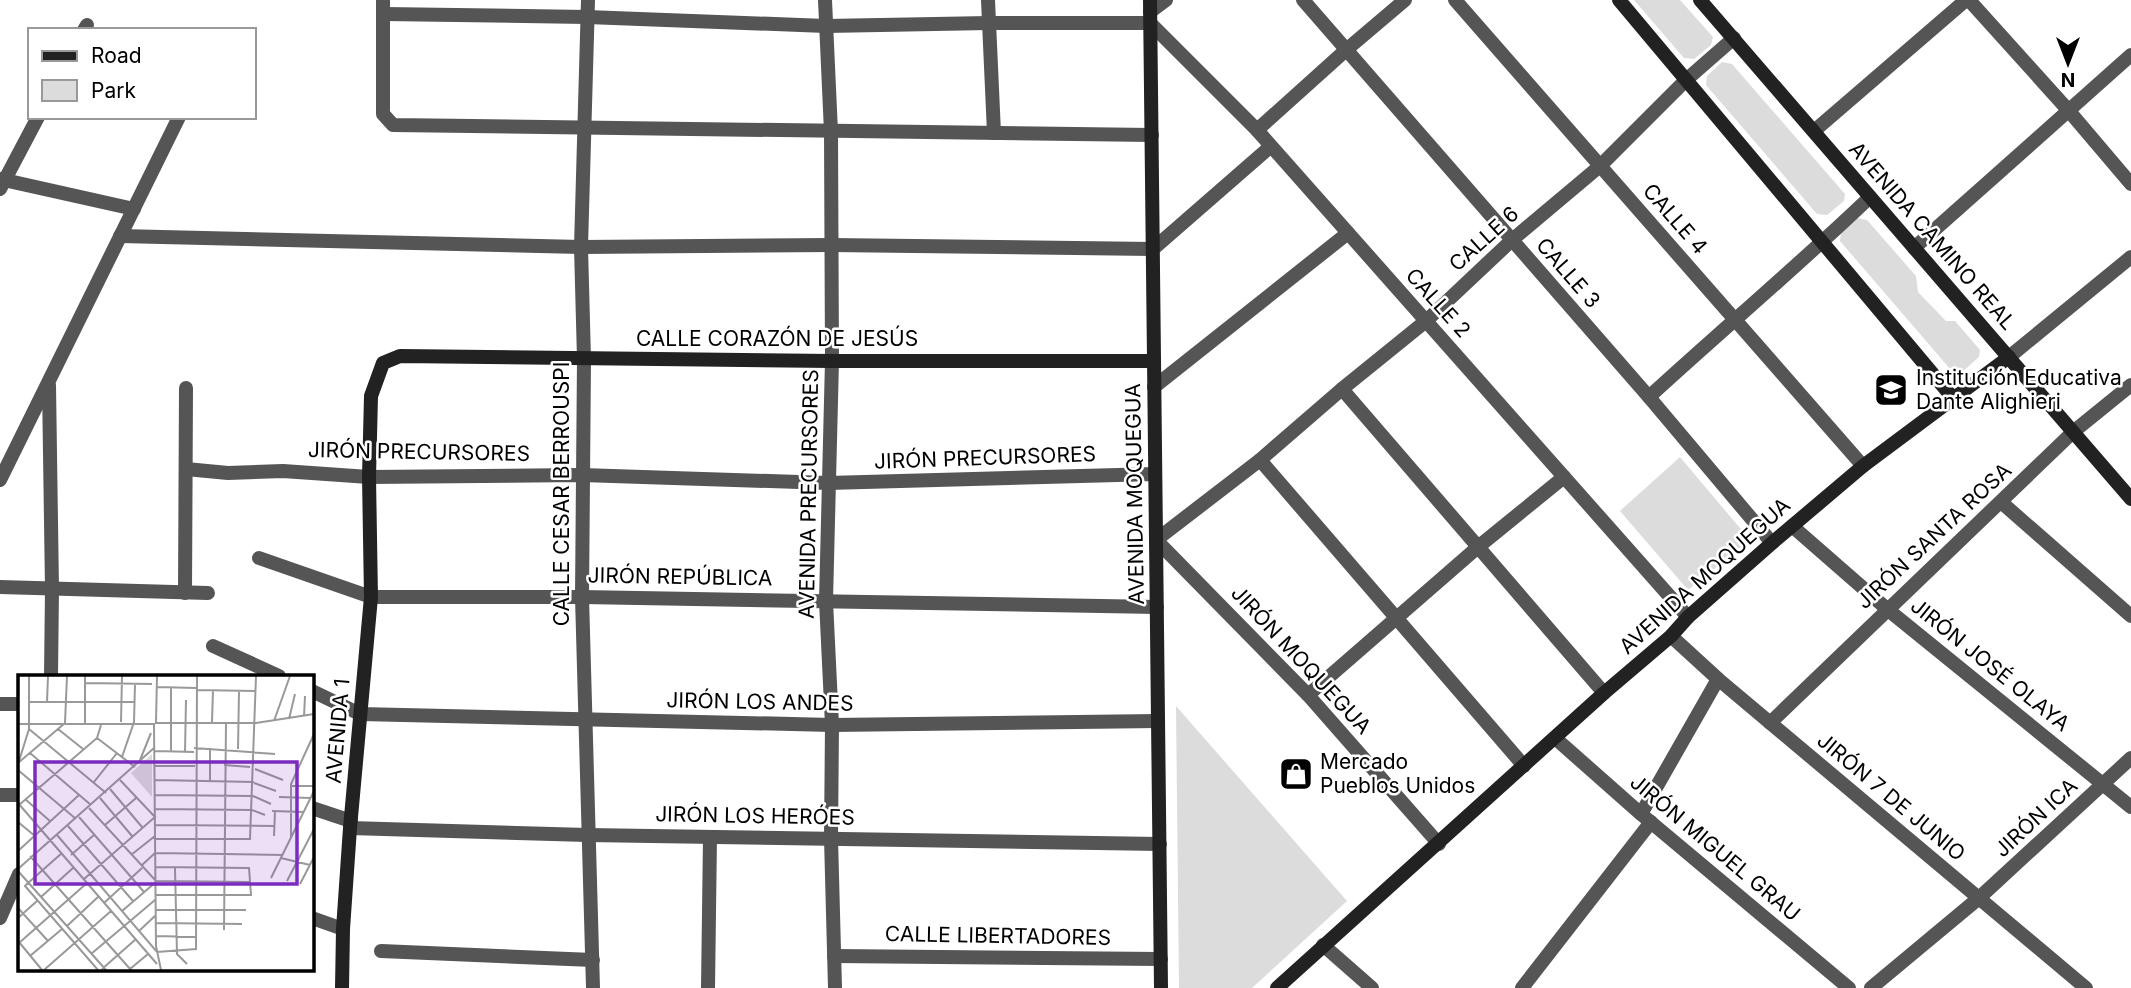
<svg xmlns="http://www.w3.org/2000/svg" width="2131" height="988" viewBox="0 0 2131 988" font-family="Inter,sans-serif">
<rect width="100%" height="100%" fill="#fff"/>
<g fill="#dcdcdc">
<path d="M1634,0H1680L1713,37L1711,45L1694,59L1684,58Z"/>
<path d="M1722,62L1732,64L1845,194L1844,201L1827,215L1817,214L1706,85L1707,76Z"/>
<path d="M1857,218L1867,220L1916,276L1918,292L1946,321H1955L1980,350L1979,357L1962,372L1951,370L1840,241L1841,232Z"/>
<path d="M1680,457L1750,540L1688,590L1620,511Z"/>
<path d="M1176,706L1347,901L1252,988H1179Z"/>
</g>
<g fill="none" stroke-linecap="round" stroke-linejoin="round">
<g stroke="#555" stroke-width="14">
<path d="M383,0V114L393,125L1152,135"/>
<path d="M588,0L581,247L584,359L582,597L593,988"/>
<path d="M825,0L831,132L832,361L826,601L832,725L831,838L835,988"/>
<path d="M988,0L994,133"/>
<path d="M1303,0L1649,397L1772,543"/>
<path d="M1455,0L1863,466"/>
<path d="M1969,0L2069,111L2131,184"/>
<path d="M1150,12L1166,0"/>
<path d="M384,14L587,17L826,26L989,23H1150L1257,130L1688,617"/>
<path d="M84,30L87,25"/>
<path d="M1257,130L1346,50L1405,0"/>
<path d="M1814,131L1966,0"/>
<path d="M0,179L134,209"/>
<path d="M0,189L38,117"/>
<path d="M120,236L581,247L831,245L1153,249L1270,147"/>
<path d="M1914,248L2131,55"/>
<path d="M2009,357L2131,257"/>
<path d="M49,385L52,589L51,676"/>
<path d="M1154,387L1348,233"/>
<path d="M1342,389L1604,693"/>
<path d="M1649,397C1722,330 1798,266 1870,197"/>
<path d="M1260,460L1524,766"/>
<path d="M186,469L228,473L283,471L369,477L582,475L828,483L1155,474"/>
<path d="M0,480L179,117"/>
<path d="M2001,502L2131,616"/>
<path d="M1792,526L1887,609L2131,807"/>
<path d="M259,558L371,597H582L1157,607"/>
<path d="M0,587L208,593"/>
<path d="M185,593L186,388"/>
<path d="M1671,636L1718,679L2086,988"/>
<path d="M213,646L279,676"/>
<path d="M312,691L360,714L832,725L1158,721"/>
<path d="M1308,695L1478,547L1564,477"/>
<path d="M0,704H19"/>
<path d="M1770,723L2073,432L2131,385"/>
<path d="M1555,738L1641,814L1849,988"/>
<path d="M0,795H19"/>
<path d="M312,808L351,821"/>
<path d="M1641,814L1718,679"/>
<path d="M350,828L587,835L1160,844"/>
<path d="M1439,844L1308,695L1156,540L1260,460L1342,389L1426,321L1512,240L1600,166L1686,80L1734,38"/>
<path d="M0,918L19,874"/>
<path d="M312,918L343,929"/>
<path d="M1323,945L1372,988"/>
<path d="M381,951L593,960"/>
<path d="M834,956L1161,959"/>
<path d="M708,988L710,837"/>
<path d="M1522,988L1651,822"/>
<path d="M1871,988L1979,898L2131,758"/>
</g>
<g stroke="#222" stroke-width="14">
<path d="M1150,0L1161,988"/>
<path d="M1619,0L1953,398"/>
<path d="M1700,0L2131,499"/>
<path d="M342,988L343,929L350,828L371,597L369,477L371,396L383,363L400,356L832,361H1154"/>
<path d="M1277,988L1604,693L1671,636L1688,617L1772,543L1863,466L2009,357"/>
</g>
</g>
<defs>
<symbol id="school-square" viewBox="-11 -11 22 22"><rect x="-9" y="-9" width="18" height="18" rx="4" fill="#000" stroke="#fff"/><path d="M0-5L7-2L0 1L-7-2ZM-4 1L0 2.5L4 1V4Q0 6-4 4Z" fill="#fff"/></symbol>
<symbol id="shop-square" viewBox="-11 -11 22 22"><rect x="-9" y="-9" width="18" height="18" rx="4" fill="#000" stroke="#fff"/><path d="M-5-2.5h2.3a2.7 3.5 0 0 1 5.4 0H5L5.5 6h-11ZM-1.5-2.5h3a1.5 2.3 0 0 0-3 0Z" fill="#fff"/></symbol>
</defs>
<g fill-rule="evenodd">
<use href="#school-square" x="1872" y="371" width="38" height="38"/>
<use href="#shop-square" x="1277" y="755" width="38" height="38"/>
</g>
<g text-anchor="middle" stroke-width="5" stroke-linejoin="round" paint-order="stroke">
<g font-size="21" fill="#000" stroke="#fff">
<text transform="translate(1675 219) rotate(49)" y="7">CALLE 4</text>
<text transform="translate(1932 236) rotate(49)" y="7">AVENIDA CAMINO REAL</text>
<text transform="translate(1484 239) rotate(-42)" y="7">CALLE 6</text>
<text transform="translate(1568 273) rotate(49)" y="7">CALLE 3</text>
<text transform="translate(1438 303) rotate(48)" y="7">CALLE 2</text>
<text x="777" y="346">CALLE CORAZÓN DE JESÚS</text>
<text transform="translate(419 452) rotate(1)" y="7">JIRÓN PRECURSORES</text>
<text transform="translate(985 458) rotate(-2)" y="7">JIRÓN PRECURSORES</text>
<text transform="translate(562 494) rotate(-90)" y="7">CALLE CESAR BERROUSPI</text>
<text transform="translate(809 494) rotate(-89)" y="7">AVENIDA PRECURSORES</text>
<text transform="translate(1135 494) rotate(-91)" y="7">AVENIDA MOQUEGUA</text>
<text transform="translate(1934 536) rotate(-43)" y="7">JIRÓN SANTA ROSA</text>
<text transform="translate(1705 576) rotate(-42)" y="7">AVENIDA MOQUEGUA</text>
<text transform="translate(680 577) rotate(1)" y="7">JIRÓN REPÚBLICA</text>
<text transform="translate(1301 660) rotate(47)" y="7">JIRÓN MOQUEGUA</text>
<text transform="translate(1990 665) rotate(39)" y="7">JIRÓN JOSÉ OLAYA</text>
<text transform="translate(760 702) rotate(1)" y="7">JIRÓN LOS ANDES</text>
<text transform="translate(338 731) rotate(-85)" y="7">AVENIDA 1</text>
<text transform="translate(1891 797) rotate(40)" y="7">JIRÓN 7 DE JUNIO</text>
<text transform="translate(755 816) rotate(1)" y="7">JIRÓN LOS HERÓES</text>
<text transform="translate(2036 818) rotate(-43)" y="7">JIRÓN ICA</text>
<text transform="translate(1715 848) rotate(40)" y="7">JIRÓN MIGUEL GRAU</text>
<text transform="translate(998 936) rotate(1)" y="7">CALLE LIBERTADORES</text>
</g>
<g font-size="21" fill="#000" stroke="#fff" text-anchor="start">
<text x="1916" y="385">Institución Educativa<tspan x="1916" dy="24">Dante Alighieri</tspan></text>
<text x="1320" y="769">Mercado<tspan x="1320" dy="24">Pueblos Unidos</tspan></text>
</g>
</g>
<g transform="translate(18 675)">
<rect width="296" height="296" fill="#fff"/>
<path d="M134,79V122L113,98Z" fill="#dcdcdc"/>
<path fill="none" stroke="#999" stroke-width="2" d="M67,8L134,9M139,12L178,13M153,12V76M178,15L237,16M11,27H117M29,27L30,1M286,42L287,21M271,44L277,19M256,46L272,1M103,47L104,1M138,47L139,1M194,47L195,15M67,48V1M137,48H238L296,39M0,49H136L138,271L143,295M11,54L88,118M40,54L65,74M79,63L117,92M176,73L257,79M220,74L221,16M137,76L176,77M167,77L168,25M12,78L73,130M104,82L116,47L117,9M122,85L133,58M1,86L11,54V1M0,88L47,48L49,1M206,90L232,92M137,91H177M237,94L265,105M0,95L58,144M137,105L236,107M192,106V73M76,107L99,78M236,108L258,116M273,111H296M92,114L124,152M137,120L235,121L253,129M261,122L293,123M82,123L114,161M7,124L33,147M0,128L139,289M1,130L79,63L83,50M71,133L138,206L232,207M137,134L234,135L247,140M254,136L286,137M61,142L126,217M0,147L17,161M87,150L118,123M137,150L256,151M50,151L115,226M39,160L139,277L178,274L179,1M256,161L257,136M273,162V109L296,59M138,164H232L238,1M0,176L61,120M53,180L76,160M113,180L137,161M12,181L113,295M263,183L292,190M123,191L137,178L265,180M138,192L231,193L233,220H138M157,193L159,279L169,289M0,194L136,73M0,196L88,295M253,203L296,116M66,204L137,142L102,105M269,206L296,154M10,208L7,211L80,295M10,208L44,178M282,209L296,182M23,222L55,193M86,228L124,193M0,233L30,266M138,235H228M104,236L138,207M0,243L19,226M138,248L224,249M49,251L80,222M206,255L208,47M121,256L138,240M138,261L178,262M1,267L24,295M1,268L69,208M73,279L137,225M12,281L44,254M84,294L118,264M112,294L130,279M26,295L93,236"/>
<path fill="#7b2cbf" fill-opacity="0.15" stroke="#7b2cbf" stroke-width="3.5" d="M17,87H279V209H17Z"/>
<rect width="296" height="296" fill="none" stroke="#000" stroke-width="3.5"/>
</g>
<rect x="28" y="28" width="228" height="91" fill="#ffffff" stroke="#999999" stroke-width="2"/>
<rect x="42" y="51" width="35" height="10" fill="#222222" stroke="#999999" stroke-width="2"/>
<text x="91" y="63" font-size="21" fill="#000000">Road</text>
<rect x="42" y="80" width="35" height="21" fill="#dcdcdc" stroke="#999999" stroke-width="2"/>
<text x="91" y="98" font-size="21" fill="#000000">Park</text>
<g transform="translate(2068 63) rotate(180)" stroke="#ffffff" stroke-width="5" paint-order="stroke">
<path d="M0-5L12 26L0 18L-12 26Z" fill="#000000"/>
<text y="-10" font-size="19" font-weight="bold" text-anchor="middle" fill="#000000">N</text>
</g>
</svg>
